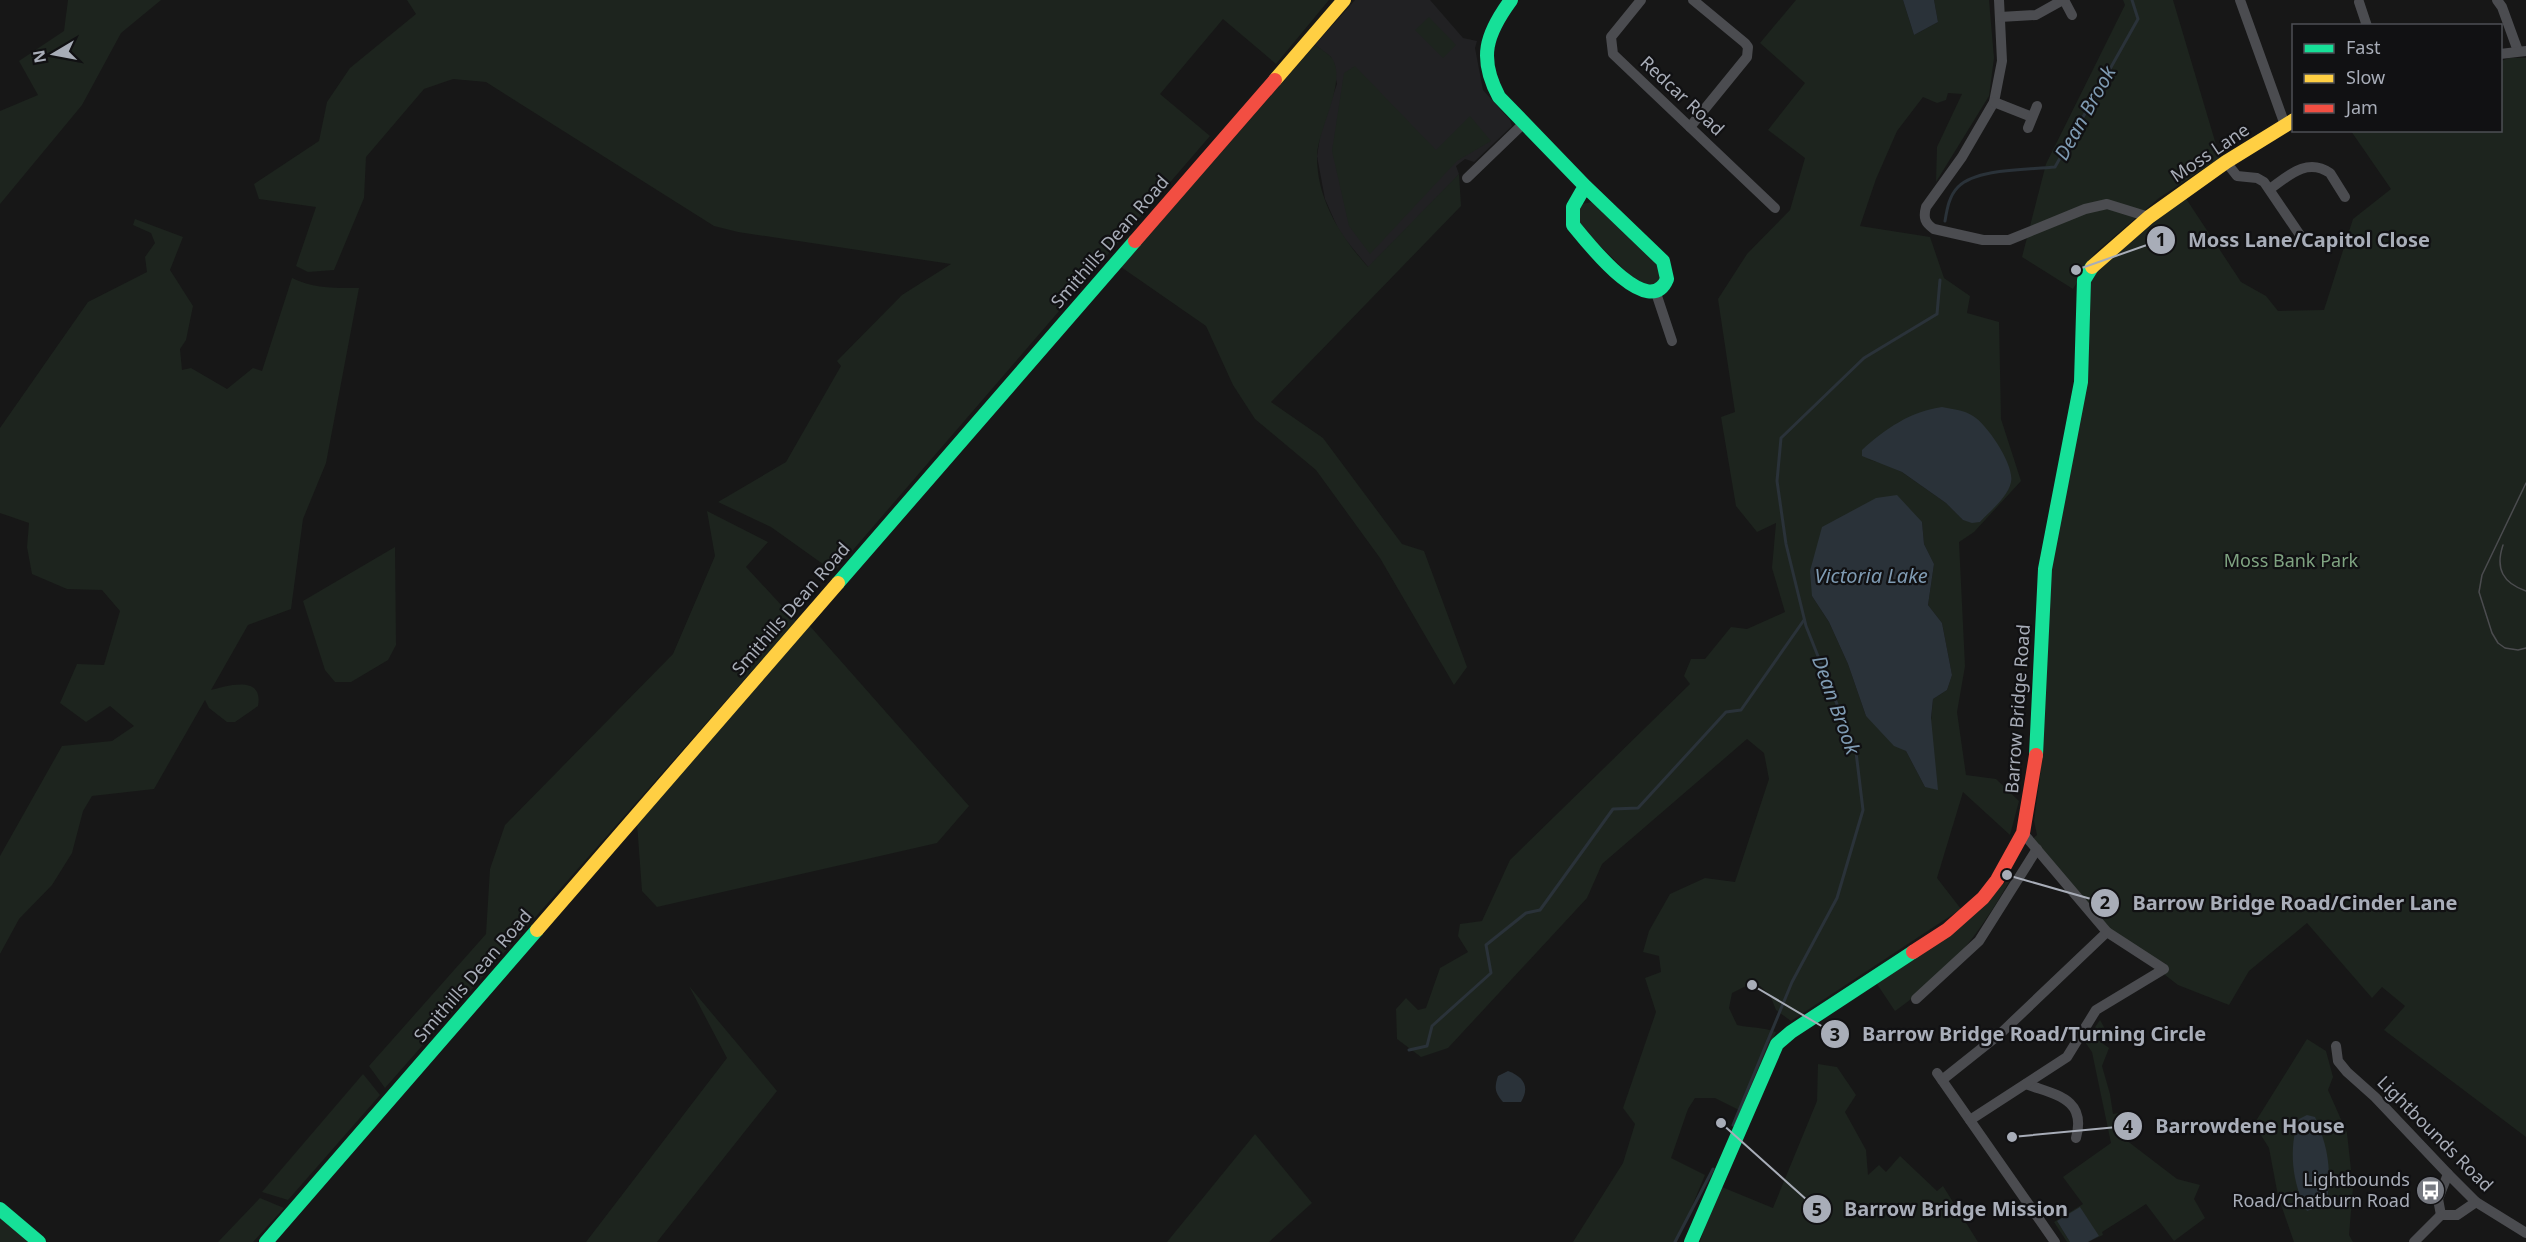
<svg xmlns="http://www.w3.org/2000/svg" width="2526" height="1242" viewBox="0 0 2526 1242" font-family="'Noto Sans',sans-serif">
<rect width="100%" height="100%" fill="#171717"/>
<path fill="#212123" d="M1355,0H1430L1463,38L1477,41L1475,48L1483,90L1510,120L1512,126L1474,162L1465,159L1456,166L1459,174L1452,183L1369,268L1340,233L1325,199L1317,156L1321,130L1337,84L1331,57L1315,45Z"/>
<g fill="#1d241e" fill-rule="evenodd">
<path d="M68,0H161L121,33L82,105L0,204V111L38,95L19,61L64,31Z"/>
<path d="M407,0H1329L1276,64L1223,19L1160,94L1210,136L834,572L771,527L718,502L786,462L841,366L837,361L902,295L951,264L738,232L714,226L486,82L453,79L424,89L366,157L364,198L334,270L308,272L296,266L316,207L259,199L254,184L319,141L327,102L350,68L416,14Z"/>
<path d="M1796,0H1903L1914,35L1938,22L1934,0H1989L1994,58L1989,96L1936,182L1937,147L1962,94L1948,93L1946,100L1937,103L1923,97L1897,131L1876,179L1860,226L1930,237L1944,278L1970,296L1967,313L1999,322L2001,419L2021,481L1974,532L1959,542L1965,666L1957,712L1966,775L1996,779L2019,801L2010,835L1963,792L1937,878L1961,909L1791,1021L1776,1010L1770,995L1760,986H1746L1732,993L1729,1008L1737,1025C1751,1028 1763,1027 1776,1032L1741,1111L1715,1098H1695L1688,1109L1671,1158L1705,1175L1677,1242H1573L1623,1163L1635,1124L1623,1108L1656,1012L1645,978L1661,972L1659,956L1643,952L1649,931L1670,894L1705,878L1735,882L1769,779L1764,753L1747,739L1602,864L1587,898L1448,1048L1421,1057L1397,1039L1396,1009L1406,998L1418,1010L1426,1008L1440,968L1468,952L1458,936L1460,924L1482,921L1510,860L1690,684L1684,676L1691,659H1705L1731,627L1747,629L1785,612L1772,568L1776,523L1757,532L1736,506L1721,417L1735,412L1718,299L1747,254L1790,210L1805,158L1768,130L1805,83L1760,43ZM1866,459L2008,490L1980,522L1963,520L1946,503L1902,472L1882,463ZM1922,522L1924,544L1934,564L1928,605L1942,623L1952,675L1947,690L1933,699L1925,787L1906,751L1866,716L1848,664L1829,622L1812,596L1817,549L1823,527Z"/>
<path d="M2123,0H2173L2220,158L2159,198L2095,253L2073,289L2022,257L2046,164L2125,5Z"/>
<path d="M1429,17L1456,45L1443,58L1415,30Z"/>
<path d="M1315,45C1320,49 1326,52 1330,56C1350,77 1317,130 1317,157C1317,200 1341,237 1368,267L1459,174L1461,206L1271,402L1323,438L1402,544L1424,551L1467,667L1454,685L1380,558L1316,470L1255,419L1233,385L1206,326L1121,267Z"/>
<path d="M2509,58H2526V1137L2384,1030L2405,1006L2382,987L2372,998L2307,923L2249,971L2229,1005L2178,985L2165,975L2166,964L2107,932L2030,841L2037,835L2034,821L2041,769L2050,571L2070,463L2084,280L2185,197L2241,282L2266,296L2278,311L2324,310L2353,219L2391,189L2351,131L2500,130L2501,61Z"/>
<path d="M1355,66L1436,150L1470,116L1491,141L1457,161L1370,254L1349,226L1332,151L1344,73Z"/>
<path d="M1592,202L1658,265L1662,275L1656,286L1642,287L1578,224L1577,210L1582,204Z"/>
<path d="M135,219L183,237L170,270L193,306L186,340L180,349L182,370L191,368L227,389L253,368L262,371L292,278C314,289 336,288 359,288L326,463L303,519L291,609L248,625L211,690C226,686 264,674 258,706L235,722H227L209,708L205,700L154,789L92,796L83,811L72,853L52,885L19,919L0,954V856L62,746L112,741L134,726L110,706L86,722L60,703L77,664L104,665L120,611L102,590L67,589L32,574L27,547L29,523L0,513V428L88,302L147,272L145,257L155,243L151,233L133,225Z"/>
<path d="M707,511L768,542L746,567L796,621L385,1088L369,1066L486,934L490,869L505,825L673,654L715,556Z"/>
<path d="M395,547L396,645L388,660L351,682H335L325,670L303,601Z"/>
<path d="M809,625L969,806L937,843L657,907L642,891L637,823Z"/>
<path d="M2013,875C1980,933 1952,971 1895,1011L1877,984L1994,893Z"/>
<path d="M689,986L777,1091L657,1242H586L727,1058Z"/>
<path d="M2100,1020L2105,1029L2098,1040L2109,1048L2102,1066L2110,1094L2113,1114L2119,1113L2122,1115L2120,1119L2121,1124L2118,1127L2126,1140L2177,1179L2200,1185L2194,1199L2205,1218L2174,1241L2146,1204L2102,1232L2103,1235L2088,1242L2099,1236L2057,1221L2070,1242H2067L2054,1222L2083,1204L2063,1177L2111,1143L2092,1052L2085,1042Z"/>
<path d="M2307,1039L2326,1051L2333,1077L2328,1090L2347,1133L2353,1188L2349,1235L2353,1242H2294L2278,1196L2269,1148L2254,1124Z"/>
<path d="M1818,1064L1837,1067L1856,1095L1845,1112L1866,1150L1868,1175L1879,1165L1886,1172L1900,1156L1937,1191L1943,1186L1978,1242H1700L1717,1185L1773,1208L1817,1101Z"/>
<path d="M363,1074L380,1095L288,1200L262,1192Z"/>
<path d="M1255,1134L1312,1203L1269,1242H1167Z"/>
<path d="M260,1198L284,1208L253,1242H218Z"/>
<path d="M0,1218L30,1242H0Z"/>
</g>
<g fill="#2a3239">
<path d="M1903,0H1934L1938,22L1914,35Z"/>
<path d="M1942,407C1952,409 1964,410 1973,416C1987,424 2015,466 2011,482C2008,497 1990,511 1980,522L1972,523L1963,520L1946,503L1902,472L1862,456V450C1885,429 1911,411 1942,407Z"/>
<path d="M1897,495L1922,522L1924,544L1934,564L1928,605L1942,623L1952,675L1947,690L1933,699L1931,718L1938,790L1925,787L1906,751L1894,746L1866,716L1848,664L1829,622L1812,596L1810,571L1822,527L1876,498Z"/>
<path d="M1508,1071C1524,1077 1530,1087 1521,1102H1503C1495,1093 1494,1088 1498,1076Z"/>
<path d="M2307,1115L2315,1117C2329,1150 2331,1168 2327,1204L2307,1211C2292,1184 2288,1147 2299,1119Z"/>
<path d="M2080,1207L2099,1236L2088,1242H2070L2057,1221Z"/>
</g>
<g fill="none" stroke-linecap="round" stroke-linejoin="round">
<g stroke="#2a3239" stroke-width="3">
<path d="M1945,221C1947,209 1949,196 1958,187C1977,168 2029,170 2055,167L2138,19L2132,0"/>
<path d="M1409,1050L1427,1046L1432,1026L1491,973L1486,945L1526,913L1540,910L1613,809L1638,808L1726,712L1741,710L1804,620"/>
<path d="M1733,1125L1792,982L1837,898L1863,810L1856,752L1806,626L1786,544L1777,481L1781,438L1864,358L1937,314L1940,280"/>
<path d="M1675,1242L1713,1169"/>
</g>
<g stroke="#4b4c50" stroke-width="10">
<path d="M1641,0L1611,37L1613,54L1775,208"/>
<path d="M1999,0L2002,61L1994,102L1962,157L1926,207C1923,218 1925,223 1934,229L1983,240H2009L2085,209L2107,204L2149,217"/>
<path d="M2064,0L2072,15"/>
<path d="M2240,0L2285,125"/>
<path d="M2497,0L2502,7L2518,51"/>
<path d="M2359,2L2367,26"/>
<path d="M2000,17L2036,15L2063,0"/>
<path d="M2500,54L2526,51"/>
<path d="M1994,102L2032,117"/>
<path d="M1690,127L1747,57L1748,47L1745,43L1693,0"/>
<path d="M2028,128L2037,106"/>
<path d="M2226,162L2237,176L2257,178L2264,182L2300,235"/>
<path d="M1467,178L1524,123"/>
<path d="M2270,189C2288,176 2307,157 2330,173L2345,197"/>
<path d="M1656,293L1672,341"/>
<path d="M1916,999L1979,941L2037,849"/>
<path d="M2336,1046L2338,1061L2347,1072L2375,1097L2448,1174L2476,1202L2526,1233"/>
<path d="M1937,1073L2055,1242"/>
<path d="M1942,1080L2001,1033L2107,932"/>
<path d="M2026,1084C2055,1095 2087,1098 2076,1138"/>
<path d="M1970,1120L2067,1057L2096,1010L2164,969L2107,932L2023,833"/>
<path d="M2441,1215L2438,1199L2448,1174"/>
<path d="M2414,1242L2441,1215H2457L2476,1202"/>
</g>
<g stroke="#16e098" stroke-width="14">
<path d="M1511,0C1486,34 1478,58 1499,97L1585,186L1663,261L1667,279C1649,322 1587,242 1573,225V207L1585,186"/>
<path d="M838,583L1135,241"/>
<path d="M2036,755L2045,569L2081,382L2084,280L2092,267"/>
<path d="M0,1209L39,1242"/>
<path d="M266,1242L537,930"/>
<path d="M1691,1242L1777,1044L1791,1032L1913,952"/>
</g>
<g stroke="#ffcf43" stroke-width="14">
<path d="M1275,80L1344,0"/>
<path d="M2092,267L2149,217L2226,162L2294,120"/>
<path d="M537,930L838,583"/>
</g>
<g stroke="#f24e42" stroke-width="14">
<path d="M1135,241L1275,80"/>
<path d="M1913,952L1947,930L1983,898L1997,880L2023,833L2036,755"/>
</g>
<g stroke="#4b4c4f" stroke-width="1.5">
<path d="M2526,483L2482,575L2479,592L2492,633L2498,643L2505,648L2518,650L2526,648"/>
<path d="M2503,545C2495,569 2503,583 2526,591"/>
</g>
</g>
<defs>
<symbol id="bus-disc" viewBox="-11 -11 22 22"><circle r="9.5" fill="#757880" stroke="#111113"/><path d="M-5-6H5V4H4V6H2V4H-2V6H-4V4H-5ZM-3.5-4V0h7V-4ZM-3.5 1.2v1.5H-2V1.2ZM2 1.2v1.5H3.5V1.2Z" fill="#fff"/></symbol>
</defs>
<g fill-rule="evenodd">
<use href="#bus-disc" x="2414" y="1174" width="33" height="33"/>
</g>
<g text-anchor="middle" stroke-width="4.5" stroke-linejoin="round" paint-order="stroke">
<g font-size="18" fill="#a8adb8" stroke="#111113">
<text transform="translate(1682 96) rotate(43)" y="6">Redcar Road</text>
<text transform="translate(2210 153) rotate(-34)" y="6">Moss Lane</text>
<text transform="translate(1110 242) rotate(-49)" y="6">Smithills Dean Road</text>
<text transform="translate(791 609) rotate(-49)" y="6">Smithills Dean Road</text>
<text transform="translate(2018 709) rotate(-86)" y="6">Barrow Bridge Road</text>
<text transform="translate(473 976) rotate(-49)" y="6">Smithills Dean Road</text>
<text transform="translate(2435 1134) rotate(45)" y="6">Lightbounds Road</text>
</g>
<g font-size="18" fill="#7fa381" stroke="#111113">
<text x="2291" y="567">Moss Bank Park</text>
</g>
<g font-size="18" fill="#a8adb8" stroke="#111113" text-anchor="end">
<text x="2410" y="1186">Lightbounds<tspan x="2410" dy="21">Road/Chatburn Road</tspan></text>
</g>
<g font-size="20" font-style="italic" fill="#7f9bb3" stroke="#111113">
<text transform="translate(2085 113) rotate(-61)" y="7">Dean Brook</text>
<text x="1871" y="583">Victoria Lake</text>
<text transform="translate(1836 705) rotate(70)" y="7">Dean Brook</text>
</g>
</g>
<path fill="none" stroke="#a8adb8" stroke-width="2" d="M2076 270L2161 240M2007 875L2105 903M1752 985L1835 1034M2012 1137L2128 1126M1721 1123L1817 1209"/>
<g fill="#a8adb8" stroke="#111113" stroke-width="2">
<circle cx="2076" cy="270" r="6"/>
<circle cx="2007" cy="875" r="6"/>
<circle cx="1752" cy="985" r="6"/>
<circle cx="2012" cy="1137" r="6"/>
<circle cx="1721" cy="1123" r="6"/>
<circle cx="2161" cy="240" r="15"/>
<circle cx="2105" cy="903" r="15"/>
<circle cx="1835" cy="1034" r="15"/>
<circle cx="2128" cy="1126" r="15"/>
<circle cx="1817" cy="1209" r="15"/>
</g>
<g font-size="18" text-anchor="middle" font-weight="bold" fill="#111">
<text x="2161" y="246">1</text>
<text x="2105" y="909">2</text>
<text x="1835" y="1041">3</text>
<text x="2128" y="1133">4</text>
<text x="1817" y="1216">5</text>
</g>
<g font-size="20" text-anchor="middle" font-weight="bold" fill="#a8adb8" stroke="#111113" stroke-width="4.5" stroke-linejoin="round" paint-order="stroke">
<text x="2309" y="247">Moss Lane/Capitol Close</text>
<text x="2295" y="910">Barrow Bridge Road/Cinder Lane</text>
<text x="2034" y="1041">Barrow Bridge Road/Turning Circle</text>
<text x="2250" y="1133">Barrowdene House</text>
<text x="1956" y="1216">Barrow Bridge Mission</text>
</g>
<rect x="2292" y="24" width="210" height="108" fill="#111113" stroke="#4d4f55" stroke-width="1.5"/>
<rect x="2304" y="44" width="30" height="9" fill="#16e098" stroke="#4d4f55" stroke-width="1.5"/>
<text x="2346" y="54" font-size="18" fill="#a8adb8">Fast</text>
<rect x="2304" y="74" width="30" height="9" fill="#ffcf43" stroke="#4d4f55" stroke-width="1.5"/>
<text x="2346" y="84" font-size="18" fill="#a8adb8">Slow</text>
<rect x="2304" y="104" width="30" height="9" fill="#f24e42" stroke="#4d4f55" stroke-width="1.5"/>
<text x="2346" y="114" font-size="18" fill="#a8adb8">Jam</text>
<g transform="translate(54 54) rotate(260)" stroke="#111113" stroke-width="4.5" paint-order="stroke">
<path d="M0-4.5L10 22L0 15L-10 22Z" fill="#a8adb8"/>
<text y="-9" font-size="16" font-weight="bold" text-anchor="middle" fill="#a8adb8">N</text>
</g>
</svg>
